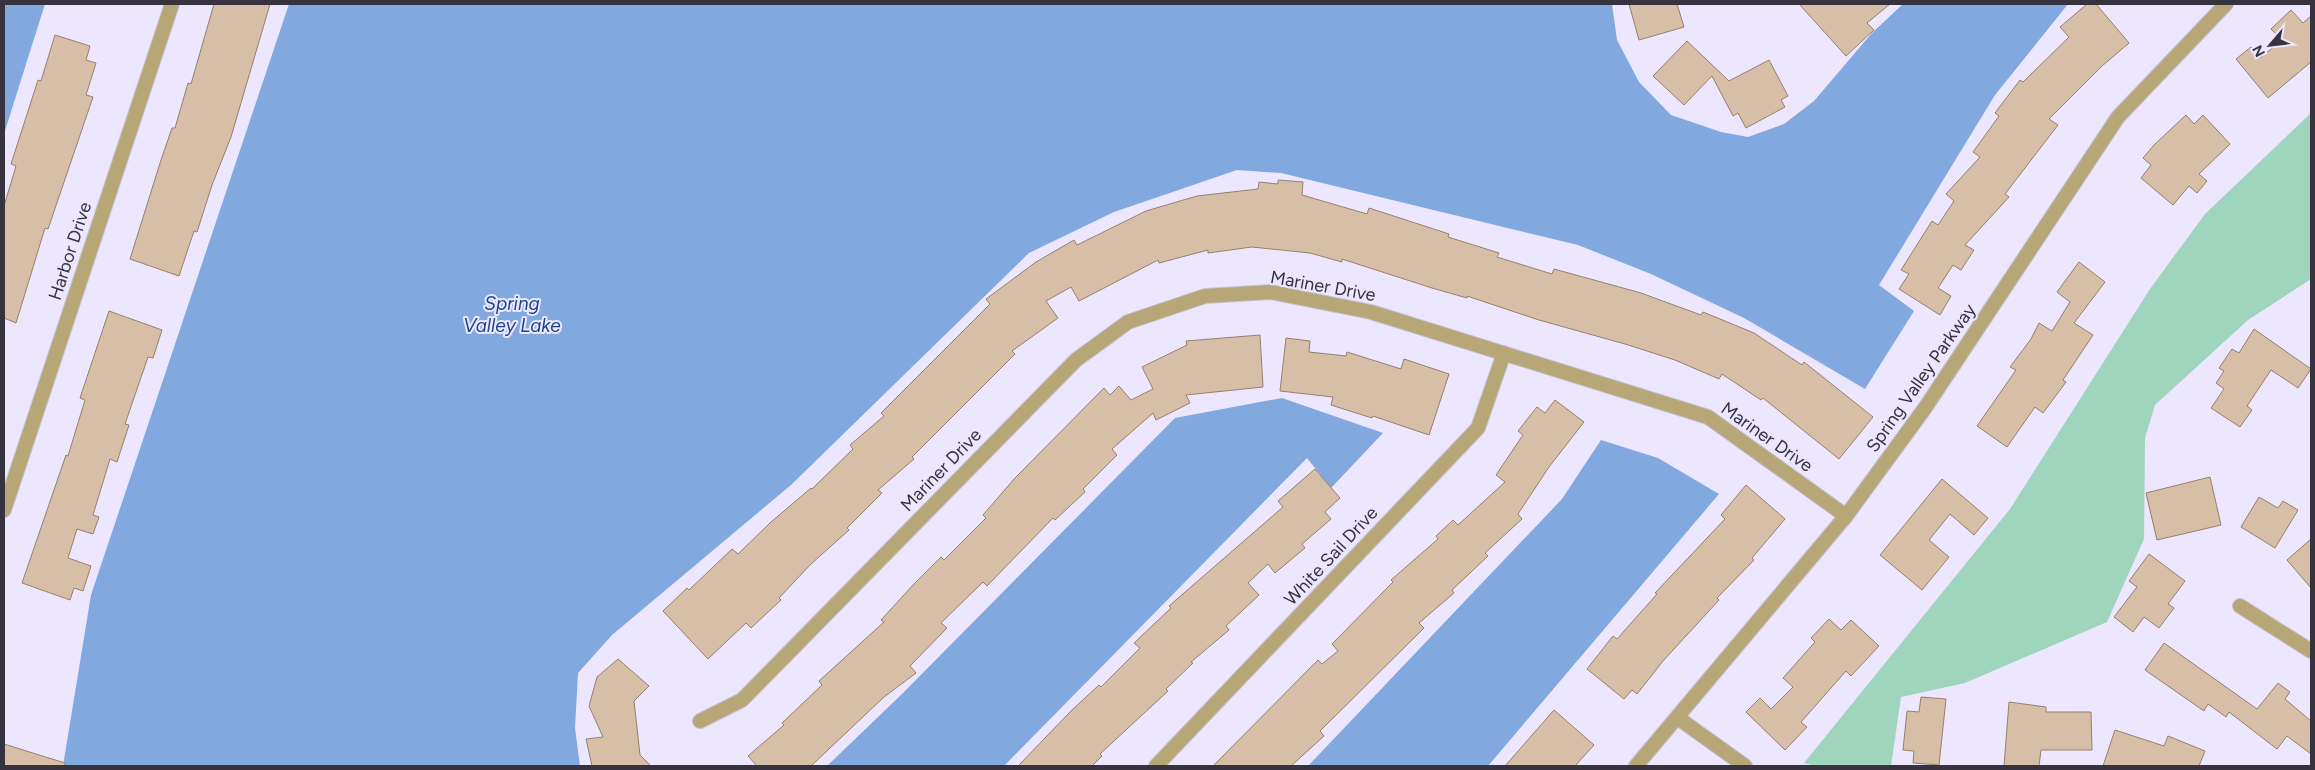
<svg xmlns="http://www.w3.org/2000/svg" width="2315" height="770" viewBox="0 0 2315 770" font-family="Figtree,sans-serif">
<rect width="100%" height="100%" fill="#ece6fe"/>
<path fill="#9fd5bc" d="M2311,113V279L2248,320L2155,405L2145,438L2144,539L2107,622L1965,683L1901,697L1891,766H1816L1804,763L2010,509L2150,289L2205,214Z"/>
<g fill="#82a8e0">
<path d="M4,4H45L4,134Z"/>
<path d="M289,4H1612L1617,40L1639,82L1671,115L1721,132L1748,137L1784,124L1814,101L1872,33L1903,4H2068L1995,95L1879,285L1914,311L1865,389L1744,318L1651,274L1578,245L1281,173L1237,170L1114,212L1029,253L791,485L612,635L578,673L575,728L580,766H63L91,595Z"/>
<path d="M1282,398L1383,433L1331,488L1307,458L1004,766H827L902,694L1175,418Z"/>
<path d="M1601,440L1658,458L1719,494L1488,766H1308L1562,499Z"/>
</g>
<g fill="#d7bfa7" stroke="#97806a">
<path d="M214,4H270L231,137L212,185L197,232L194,231L179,276L130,259L161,160L172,128H175L188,83L191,84Z"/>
<path d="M1629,4H1677L1684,27L1639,40Z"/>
<path d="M1799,4H1890L1867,23L1874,30L1846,56Z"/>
<path d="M2087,4H2096L2129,43L2102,66L2049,119L2058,125L2005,194L2009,197L1965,245L1974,250L1961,270L1953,265L1938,288L1951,296L1940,315L1899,289L1909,274L1901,270L1932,221L1938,225L1954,201L1946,194L1980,157L1973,152L1999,116L1995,113L2020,80L2023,82L2069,37L2060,27Z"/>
<path d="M2291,10L2303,23L2311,16V62L2268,98L2236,59L2251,47L2260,58L2282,40L2271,29Z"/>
<path d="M55,35L90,46L86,60L96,63L86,95L93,97L48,229L45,228L16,323L4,318V206L16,166L11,164L38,80L41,81Z"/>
<path d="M1687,41L1729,81L1769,60L1788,96L1781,100L1785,107L1746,128L1738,113L1733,116L1712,76L1684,105L1653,76Z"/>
<path d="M2186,115L2194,124L2203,115L2230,144L2199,174L2207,181L2197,193L2189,186L2173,205L2141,178L2151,165L2143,158L2154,145Z"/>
<path d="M1278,180L1303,182L1302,195L1367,214L1369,208L1449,234L1448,237L1499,253L1497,257L1552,274L1554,269L1641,293L1701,315L1703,312L1754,333L1802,365L1804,362L1873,417L1839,459L1763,398L1761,400L1722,374L1719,379L1675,360L1625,344L1539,320L1467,296V298L1432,288L1342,259V262L1310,253L1252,247L1208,253V250L1159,263L1158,260L1079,301L1071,287L1046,301L1058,318L1012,351L1015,354L912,457L914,459L878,490L882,493L847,528L849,530L811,564L779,598L781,600L751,628L746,623L708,659L663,611L687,588L689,590L732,549L738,554L771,522L811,488L812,489L853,449L850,445L884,416L881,413L990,304L986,299L1036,262L1074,240L1077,245L1146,211L1197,196L1258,189L1259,182L1278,184Z"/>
<path d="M2079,262L2105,282L2074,323L2093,335L2063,380L2066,382L2043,413L2035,407L2007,447L1977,426L2016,370L2010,367L2031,339L2039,323L2052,331L2070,302L2057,292Z"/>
<path d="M109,311L162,330L153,358L148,357L125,424L129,425L117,462L110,459L93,515L99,517L93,534L77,529L68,558L91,566L83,591L74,588L70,600L22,583L66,455L68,456L85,400L80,398Z"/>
<path d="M2254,329L2311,369L2298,388L2271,370L2247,406L2252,410L2240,427L2211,408L2224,389L2216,383L2224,371L2219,368L2232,349L2239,353Z"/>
<path d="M1260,335L1263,387L1186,395L1190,403L1156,420L1153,413L1112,449L1117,455L1083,489L1085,492L1055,520L1053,518L987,586L983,582L941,623L947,628L910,666L916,673L884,697L811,766H757L748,756L784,725L782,723L822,685L819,681L884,622L881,620L914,584L941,557L944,560L986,518L983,515L1015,478L1104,388L1110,395L1119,386L1131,400L1153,389L1142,367L1187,345L1186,341Z"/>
<path d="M1286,338L1310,341L1309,352L1346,356L1347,352L1401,369L1404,359L1449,374L1429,435L1373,416L1372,418L1331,405L1333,397L1280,391Z"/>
<path d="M1555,400L1584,422L1549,467L1518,514L1522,519L1485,553L1488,556L1452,590L1454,593L1419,623L1424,628L1320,731L1324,736L1291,766H1213L1318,660L1322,664L1338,651L1332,644L1393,582L1391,580L1438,539L1436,536L1453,520L1458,525L1505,482L1496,475L1523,435L1518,431L1537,407L1545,413Z"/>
<path d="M1315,469L1340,498L1325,512L1331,519L1302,544L1305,548L1275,573L1268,564L1248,583L1259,595L1226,626L1229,630L1191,662L1193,663L1166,689L1168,691L1100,754L1102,756L1092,766H1018L1071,711L1099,685L1101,687L1140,648L1134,643L1171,608L1169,606L1283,507L1278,501Z"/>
<path d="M2210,477L2221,525L2157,540L2146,493Z"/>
<path d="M1942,479L1988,518L1974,535L1950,514L1929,540L1949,557L1922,590L1880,555Z"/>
<path d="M1746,485L1785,519L1752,558L1754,560L1717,598L1719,600L1663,661L1637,694L1632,690L1624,699L1587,669L1613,636L1617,639L1657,594L1655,593L1725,519L1721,515Z"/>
<path d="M2259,497L2278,508L2283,501L2298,510L2275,548L2241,527Z"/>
<path d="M2311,539V588L2287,560Z"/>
<path d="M2149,554L2185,581L2168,604L2174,608L2159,628L2144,617L2133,632L2114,617L2137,587L2129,581Z"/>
<path d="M1829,619L1841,630L1851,620L1879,646L1851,676L1846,671L1801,722L1807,727L1785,750L1746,712L1760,698L1771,709L1793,687L1783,678L1815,642L1811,638Z"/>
<path d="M2164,643L2257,709L2278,683L2290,692L2285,699L2311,721V754L2287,736L2277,749L2229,712L2226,717L2208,704L2204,711L2145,670Z"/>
<path d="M618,659L649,686L634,701L640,755L651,766H592L586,739L603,737L589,706L597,677Z"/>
<path d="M1921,697L1946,699L1939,765L1913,763L1914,751L1903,750L1907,711L1919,712Z"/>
<path d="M2009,702L2046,707V712H2091L2092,750H2041L2039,766H2004Z"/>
<path d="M1554,710L1594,745L1575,766H1505Z"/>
<path d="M2115,730L2164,746L2168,736L2205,751L2199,766H2103Z"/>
<path d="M4,744L65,763V766H4Z"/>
</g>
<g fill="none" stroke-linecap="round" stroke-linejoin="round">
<defs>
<g id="minor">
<path d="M4,510L172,4"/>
<path d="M2240,606L2311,651"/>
<path d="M1678,718L1745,766"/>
<path d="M700,721L742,700L1076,360L1128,322L1205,296L1271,292L1371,312L1708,417L1846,516"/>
<path d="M1156,766L1478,428L1504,353"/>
</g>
<path id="tertiary" d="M1636,766L1846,516L1925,408L2118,117L2226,4"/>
</defs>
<use href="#minor" stroke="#c8c2d8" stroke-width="16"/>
<use href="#tertiary" stroke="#c8c2d8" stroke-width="16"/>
<use href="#minor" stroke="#b8a776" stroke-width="14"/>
<use href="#tertiary" stroke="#b8a776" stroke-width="14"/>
</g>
<g text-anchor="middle" stroke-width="4" stroke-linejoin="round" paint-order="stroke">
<g font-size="18" fill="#36323e" stroke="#ece6fe">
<text transform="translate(70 251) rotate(-72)" y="6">Harbor Drive</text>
<text transform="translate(1323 286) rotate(10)" y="6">Mariner Drive</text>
<text transform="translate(1921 378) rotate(-55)" y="6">Spring Valley Parkway</text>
<text transform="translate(1767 437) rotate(35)" y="6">Mariner Drive</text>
<text transform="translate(941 470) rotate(-46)" y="6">Mariner Drive</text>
<text transform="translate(1331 556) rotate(-47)" y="6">White Sail Drive</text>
</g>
<g font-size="19" font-style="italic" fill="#174689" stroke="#ece6fe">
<text x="512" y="310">Spring<tspan x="512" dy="22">Valley Lake</tspan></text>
</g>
</g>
<rect width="2315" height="770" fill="none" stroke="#36323e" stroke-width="10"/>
<g transform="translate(2270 45) rotate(242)" stroke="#ece6fe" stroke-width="4" paint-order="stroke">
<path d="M0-4L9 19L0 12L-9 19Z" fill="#36323e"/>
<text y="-8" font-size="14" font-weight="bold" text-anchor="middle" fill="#36323e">N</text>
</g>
</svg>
